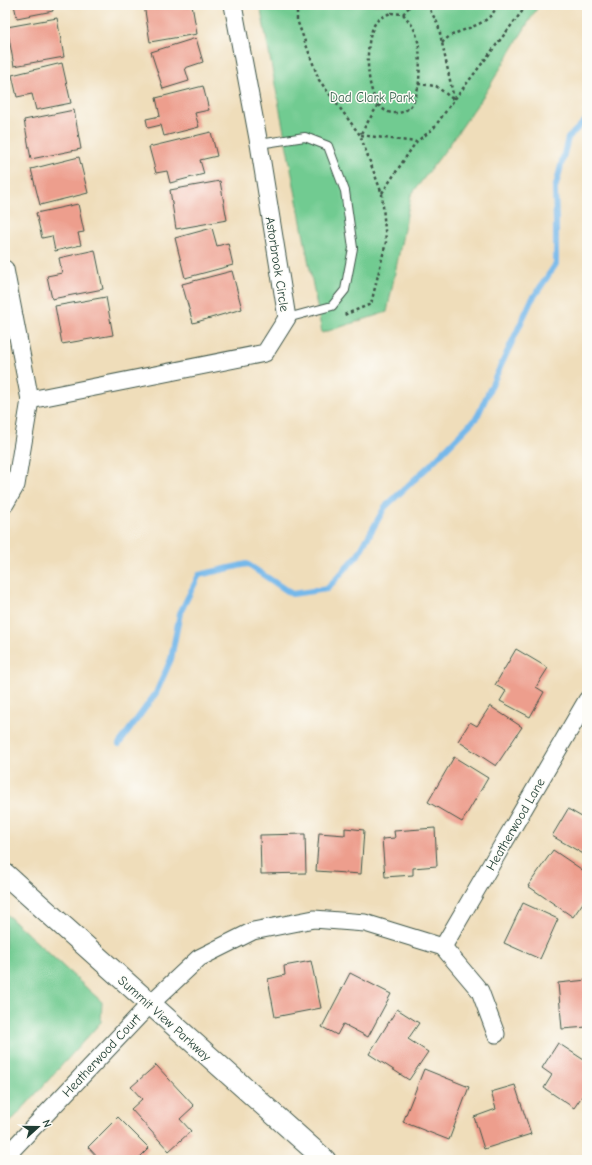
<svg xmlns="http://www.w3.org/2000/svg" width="592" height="1165" viewBox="0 0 592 1165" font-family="'Comic Neue',sans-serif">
<rect width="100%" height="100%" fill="#fdfcf7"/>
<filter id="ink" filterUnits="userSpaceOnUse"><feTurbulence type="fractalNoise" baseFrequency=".025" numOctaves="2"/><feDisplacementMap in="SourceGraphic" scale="8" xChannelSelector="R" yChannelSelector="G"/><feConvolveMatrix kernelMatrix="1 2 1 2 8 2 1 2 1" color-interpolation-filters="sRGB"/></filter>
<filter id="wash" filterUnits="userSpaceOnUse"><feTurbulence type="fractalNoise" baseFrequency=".012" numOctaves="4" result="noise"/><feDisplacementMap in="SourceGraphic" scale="16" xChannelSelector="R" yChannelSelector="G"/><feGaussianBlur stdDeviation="0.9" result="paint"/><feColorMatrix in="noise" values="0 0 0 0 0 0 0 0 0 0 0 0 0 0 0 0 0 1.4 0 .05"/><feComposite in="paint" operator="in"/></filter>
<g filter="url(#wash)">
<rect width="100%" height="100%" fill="#efddba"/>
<g fill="#71cb91" stroke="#488462">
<path d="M260,5H539L486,92L450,144L411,195L387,312L322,333Z"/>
<path d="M5,913L102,1002L101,1022L5,1128Z"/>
</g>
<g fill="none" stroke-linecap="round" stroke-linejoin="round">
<path stroke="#74b8ea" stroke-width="6" d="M119,744L156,693L171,659L180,613L199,575L247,564L292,594L327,589L358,555L385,507L429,466L477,417L531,301L556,264V222L555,189L568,138L587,119"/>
</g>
<g id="blocks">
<g fill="#ed9e8d">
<path d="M14,5H52L53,11L17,18Z"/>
<path d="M144,5H192L197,34L150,42Z"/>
<path d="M57,18L64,57L14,66L7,27Z"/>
<path d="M196,38L203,62L185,68L189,81L163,89L151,52Z"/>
<path d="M62,63L71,103L36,110L32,94L17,97L12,75Z"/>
<path d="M203,86L209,110L195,113L199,127L164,136L161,125L148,128L146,119L160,116L156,98Z"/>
<path d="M74,110L81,149L31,159L24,120Z"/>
<path d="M211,132L217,156L200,160L204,174L170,183L167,171L156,173L149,147Z"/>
<path d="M79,157L88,193L40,205L31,169Z"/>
<path d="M220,181L227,220L176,229L170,190Z"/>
<path d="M78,204L84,232L78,233L81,245L55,251L52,236L42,238L36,213Z"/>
<path d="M212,228L217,246L228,243L233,265L185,278L175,238Z"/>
<path d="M95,250L103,289L52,299L47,276L62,273L59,258Z"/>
<path d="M232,271L242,309L193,323L182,284Z"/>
<path d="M106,297L113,335L62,344L55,306Z"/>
<path d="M516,649L548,668L536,687L544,692L530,717L500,701L506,691L495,685Z"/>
<path d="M490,706L522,727L496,766L458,741L470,722L477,726Z"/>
<path d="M454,757L488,778L462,822L428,802Z"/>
<path d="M568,809L587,820V856L552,836Z"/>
<path d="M345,828L364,830L361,874L316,871L319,833L345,835Z"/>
<path d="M435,828L437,866L413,868V875L385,877L382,839L395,838L394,831Z"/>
<path d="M305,834L306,873L261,874L260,835Z"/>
<path d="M553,850L587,873V897L573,917L528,886Z"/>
<path d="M523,903L558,919L540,959L504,943Z"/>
<path d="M311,961L321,1008L275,1017L268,979L285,975L284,966Z"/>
<path d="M350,973L391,994L368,1037L343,1024L337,1035L322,1027Z"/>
<path d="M587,980V1027L562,1029L558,983Z"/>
<path d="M397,1009L419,1023L408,1039L428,1052L409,1080L369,1054Z"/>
<path d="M558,1043L587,1062V1089L574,1108L544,1088L552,1075L542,1068Z"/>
<path d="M156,1065L194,1106L180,1119L191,1131L169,1151L131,1109L142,1099L131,1087Z"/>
<path d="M424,1069L469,1087L449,1140L403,1122Z"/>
<path d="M515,1085L531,1134L484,1149L474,1117L496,1109L491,1092Z"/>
<path d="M118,1117L149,1148L137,1160H100L88,1147Z"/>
</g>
</g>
</g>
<g filter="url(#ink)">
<use href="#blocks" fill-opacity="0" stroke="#3e5548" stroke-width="1"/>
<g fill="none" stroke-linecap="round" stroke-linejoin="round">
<defs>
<path id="service" d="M259,144L305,137L328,146L345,191L353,248L345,290L332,306L287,318"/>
<g id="minor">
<path d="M5,269L30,400L16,485L5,504"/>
<path d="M30,400L265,353L287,318L259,144L233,5"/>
<path d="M443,947L587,700"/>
<path d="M5,1159L9,1153L150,1004L199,958L253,931L314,919L365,923L443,947L480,991L496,1034"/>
</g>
<path id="tertiary" d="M5,874L325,1160"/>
</defs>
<use href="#service" stroke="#3e5548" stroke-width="10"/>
<use href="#minor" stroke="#3e5548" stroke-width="19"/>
<use href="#tertiary" stroke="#3e5548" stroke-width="23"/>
<g stroke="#3e5548" stroke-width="2.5" stroke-dasharray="3 3" stroke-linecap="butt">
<path d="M297,5V20L319,80L360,135L382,194L386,242L371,304L344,315"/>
<path d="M427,5L438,24L454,99"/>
<path d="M391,13L403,14C407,19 412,24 414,29C421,43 420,65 419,81C417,95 413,114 394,113C388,113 383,110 379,105C366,90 365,45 373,28C376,19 383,16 391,13Z"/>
<path d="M403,14L411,5"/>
<path d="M442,43C445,40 448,37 452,35C468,27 491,24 497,5"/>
<path d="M418,84L436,86L454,100"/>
<path d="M378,105L360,135L416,142"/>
<path d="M382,193L416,142L433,129L454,100L527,5"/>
</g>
<use href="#service" stroke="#fff" stroke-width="8"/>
<use href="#minor" stroke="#fff" stroke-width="17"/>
<use href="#tertiary" stroke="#fff" stroke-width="21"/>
</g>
</g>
<g text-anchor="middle" stroke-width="3" stroke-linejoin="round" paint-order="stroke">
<g font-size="13" fill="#34604b" stroke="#fdfcf7">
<text x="372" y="102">Dad Clark Park</text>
</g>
<g font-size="13" fill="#1f3d34" stroke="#fdfcf7">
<text transform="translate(278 264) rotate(81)" y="5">Astorbrook Circle</text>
<text transform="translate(515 824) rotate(-60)" y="5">Heatherwood Lane</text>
<text transform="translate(165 1018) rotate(42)" y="5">Summit View Parkway</text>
<text transform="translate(101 1055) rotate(-47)" y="5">Heatherwood Court</text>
</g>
</g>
<rect width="592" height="1165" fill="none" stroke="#fdfcf7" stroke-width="20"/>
<g transform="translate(38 1127) rotate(69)" stroke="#fdfcf7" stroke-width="3" paint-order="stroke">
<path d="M0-3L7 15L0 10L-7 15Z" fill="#1f3d34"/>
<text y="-6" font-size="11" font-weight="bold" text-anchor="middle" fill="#1f3d34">N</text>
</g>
</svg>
